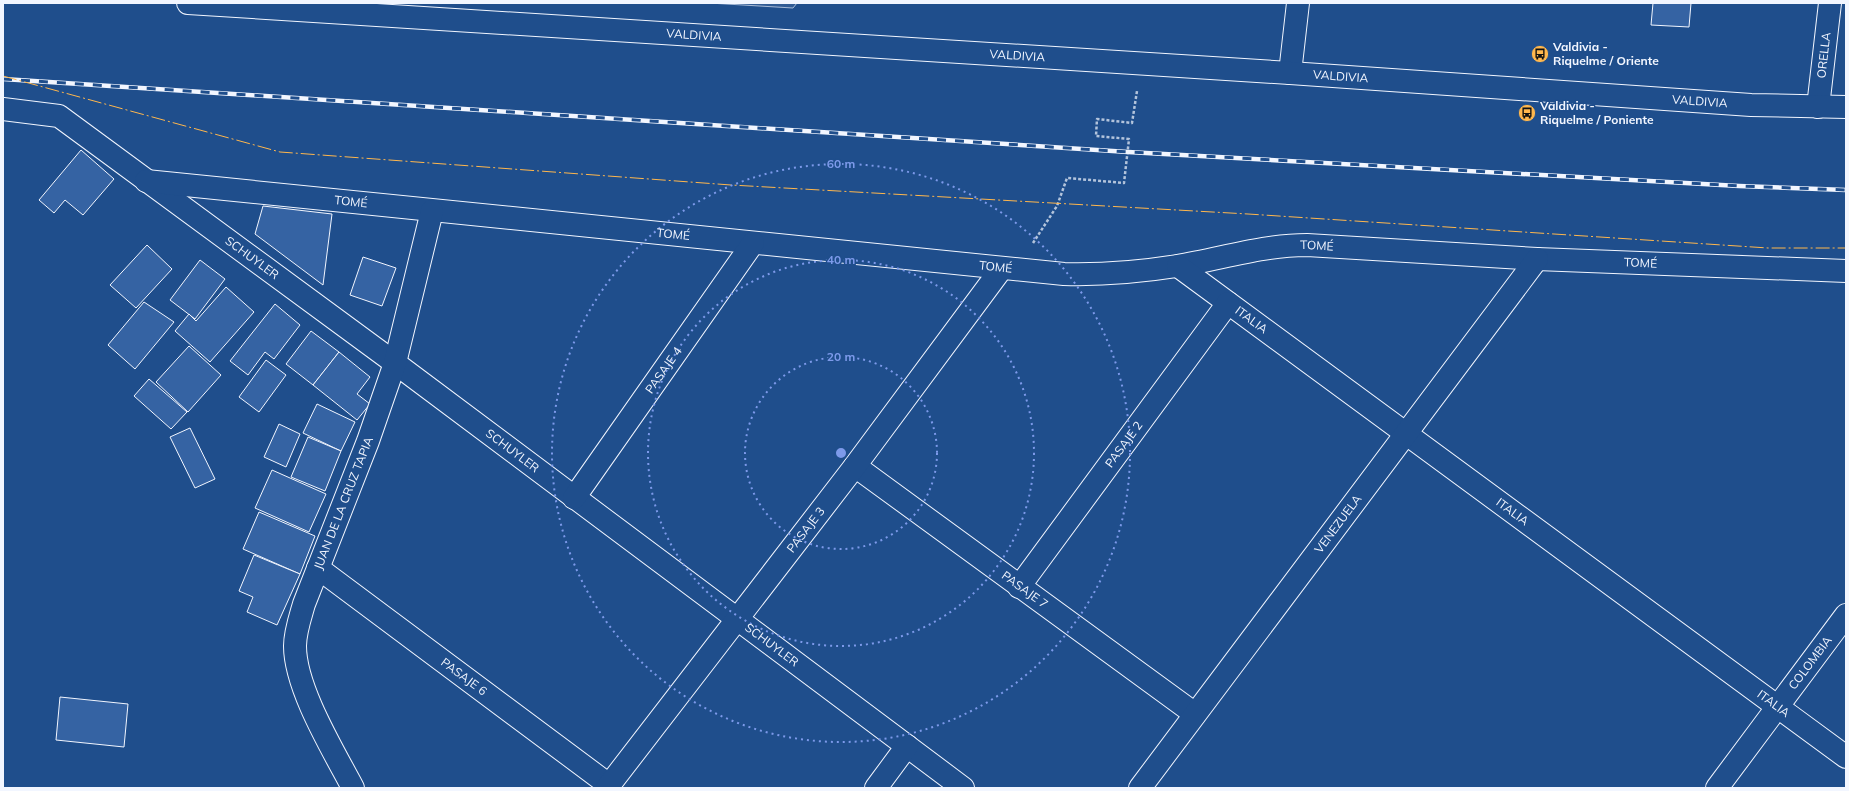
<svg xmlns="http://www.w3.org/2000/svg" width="1849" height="791" viewBox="0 0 1849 791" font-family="Mulish,sans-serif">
<rect width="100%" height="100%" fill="#1f4e8c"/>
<path fill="#305b95" stroke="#a8bbd7" d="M709,3H797L793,8Z"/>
<g fill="#3563a3" stroke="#f2f6ff">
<path d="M1653,3H1691L1689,27L1651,25Z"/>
<path d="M81,150L114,179L83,215L65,200L54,213L39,200Z"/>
<path d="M263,206L332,214L323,285L255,234Z"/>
<path d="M147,245L172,269L136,308L110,285Z"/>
<path d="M363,257L396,268L382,306L350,295Z"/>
<path d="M200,260L225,279L195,319L170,300Z"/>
<path d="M226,287L254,312L210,362L175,331L189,314L196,321Z"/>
<path d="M144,302L174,322L135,369L108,345Z"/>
<path d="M275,304L300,325L274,359L265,352L248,375L230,361Z"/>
<path d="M311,331L339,352L313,385L286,364Z"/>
<path d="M189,346L221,375L188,412L156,382Z"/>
<path d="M339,352L370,377L357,394L370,404L357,420L313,385Z"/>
<path d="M266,360L286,375L259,412L239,397Z"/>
<path d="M149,379L187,412L171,429L134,396Z"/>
<path d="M317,404L355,422L341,451L303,433Z"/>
<path d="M279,424L300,434L286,467L264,457Z"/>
<path d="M190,428L215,479L195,488L170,437Z"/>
<path d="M308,437L341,451L325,491L291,477Z"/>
<path d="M272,470L326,494L309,532L255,508Z"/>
<path d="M259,512L315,536L300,574L243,549Z"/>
<path d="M254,555L300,574L277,625L247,612L253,597L239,591Z"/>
<path d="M60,697L128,704L124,747L56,740Z"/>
</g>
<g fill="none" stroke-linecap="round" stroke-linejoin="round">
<defs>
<g id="minor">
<path id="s1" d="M1818,107L1830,3"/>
<path id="s2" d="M3,109L59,116L395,363L963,788"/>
<path id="s3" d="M146,181L1064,274C1102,275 1139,272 1177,266C1221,259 1262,245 1307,245L1537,259L1846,271"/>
<path id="s4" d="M1178,266L1846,757"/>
<path id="s5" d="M855,466L1195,714"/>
<path id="s6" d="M574,498L753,243"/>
<path id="s7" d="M318,568L609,785"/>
<path id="s8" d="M1019,587L1228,303"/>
<path id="s9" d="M353,788C333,750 295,688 295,646C295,632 300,618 304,604L368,441L395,363L432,211"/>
<path id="s10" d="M607,788L855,466L1002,268"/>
<path d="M876,788L907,746"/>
<path id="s11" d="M1140,788L1537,259"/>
<path id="s12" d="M1717,788L1846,615"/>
</g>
<path id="tertiary" d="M1290,73L1298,3"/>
<g id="primary">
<path id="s13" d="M188,3L1290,73L1751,105L1846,107"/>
</g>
</defs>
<use href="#minor" stroke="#f2f6ff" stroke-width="24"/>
<use href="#tertiary" stroke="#f2f6ff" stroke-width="24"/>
<use href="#primary" stroke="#f2f6ff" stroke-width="24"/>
<path stroke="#b3c4dc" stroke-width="2.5" stroke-dasharray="3 2" stroke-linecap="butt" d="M1033,243L1057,206L1067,178L1124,183L1129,139L1096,136L1097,119L1132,123L1137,91"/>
<use href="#minor" stroke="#1f4e8c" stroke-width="22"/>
<use href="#tertiary" stroke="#1f4e8c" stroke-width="22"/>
<use href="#primary" stroke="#1f4e8c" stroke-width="22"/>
<defs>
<path id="rail" d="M3,79L1128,152L1739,186L1846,190"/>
</defs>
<use href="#rail" stroke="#f2f6ff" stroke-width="4.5"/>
<use href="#rail" stroke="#1f4e8c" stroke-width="3" stroke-dasharray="9" stroke-linecap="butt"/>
<path stroke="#ffb74d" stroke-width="1" stroke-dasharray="14 3 2 3" stroke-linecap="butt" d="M3,76L280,152L731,185L1248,214L1768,248H1846"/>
</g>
<g fill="none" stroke="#7d9aea" stroke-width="2" stroke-dasharray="2 4">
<circle cx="841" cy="453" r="96"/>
<circle cx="841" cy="453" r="193"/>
<circle cx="841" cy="453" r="289"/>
</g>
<defs>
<symbol id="bus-disc" viewBox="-11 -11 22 22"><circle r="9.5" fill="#ffb74d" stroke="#1f4e8c"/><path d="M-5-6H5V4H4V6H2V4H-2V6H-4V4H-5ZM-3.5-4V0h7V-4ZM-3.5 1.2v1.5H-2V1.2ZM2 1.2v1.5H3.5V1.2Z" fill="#111"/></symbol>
</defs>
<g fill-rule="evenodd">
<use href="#bus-disc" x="1530" y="44" width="20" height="20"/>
<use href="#bus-disc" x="1517" y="103" width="20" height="20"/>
</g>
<g text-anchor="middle" stroke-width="3" stroke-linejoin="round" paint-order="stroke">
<g font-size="12" fill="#f2f6ff" stroke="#1f4e8c">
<text dy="4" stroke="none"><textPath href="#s13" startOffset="507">VALDIVIA</textPath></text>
<text dy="4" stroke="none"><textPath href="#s1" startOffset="52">ORELLA</textPath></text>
<text dy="4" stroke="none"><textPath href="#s13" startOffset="831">VALDIVIA</textPath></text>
<text dy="4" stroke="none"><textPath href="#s13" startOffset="1155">VALDIVIA</textPath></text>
<text dy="4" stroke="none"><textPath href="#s13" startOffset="1515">VALDIVIA</textPath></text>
<text dy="4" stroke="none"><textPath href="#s3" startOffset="206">TOMÉ</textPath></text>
<text dy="4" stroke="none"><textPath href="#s3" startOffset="530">TOMÉ</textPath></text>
<text dy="4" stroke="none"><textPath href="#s3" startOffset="1178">TOMÉ</textPath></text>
<text dy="4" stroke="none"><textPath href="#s2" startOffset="296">SCHUYLER</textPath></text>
<text dy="4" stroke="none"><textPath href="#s3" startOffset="1502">TOMÉ</textPath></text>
<text dy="4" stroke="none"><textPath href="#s3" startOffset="854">TOMÉ</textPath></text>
<text dy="4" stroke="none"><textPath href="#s4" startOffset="91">ITALIA</textPath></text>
<text dy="4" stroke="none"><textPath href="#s6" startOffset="156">PASAJE 4</textPath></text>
<text dy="4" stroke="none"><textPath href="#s8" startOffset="177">PASAJE 2</textPath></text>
<text dy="4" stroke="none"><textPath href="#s2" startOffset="620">SCHUYLER</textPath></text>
<text dy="4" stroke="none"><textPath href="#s9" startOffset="306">JUAN DE LA CRUZ TAPIA</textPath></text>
<text dy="4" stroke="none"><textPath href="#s4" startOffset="415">ITALIA</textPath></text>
<text dy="4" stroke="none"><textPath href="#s11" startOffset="330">VENEZUELA</textPath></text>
<text dy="4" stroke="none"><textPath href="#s10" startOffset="326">PASAJE 3</textPath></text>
<text dy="4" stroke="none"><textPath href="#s5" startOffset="210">PASAJE 7</textPath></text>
<text dy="4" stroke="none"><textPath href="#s2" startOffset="944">SCHUYLER</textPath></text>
<text dy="4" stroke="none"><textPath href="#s12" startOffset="156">COLOMBIA</textPath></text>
<text dy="4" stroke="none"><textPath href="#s7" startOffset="182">PASAJE 6</textPath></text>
<text dy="4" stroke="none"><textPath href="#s4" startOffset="739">ITALIA</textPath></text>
</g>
<g font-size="12" font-weight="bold" fill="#f2f6ff" stroke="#1f4e8c" text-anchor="start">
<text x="1553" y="51">Valdivia -<tspan x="1553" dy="14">Riquelme / Oriente</tspan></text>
<text x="1540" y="110">Valdivia -<tspan x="1540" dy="14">Riquelme / Poniente</tspan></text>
</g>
</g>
<circle cx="841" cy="453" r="6" fill="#7d9aea" stroke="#1f4e8c" stroke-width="2"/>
<g font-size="12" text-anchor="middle" font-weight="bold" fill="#7d9aea" stroke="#1f4e8c" stroke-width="3" stroke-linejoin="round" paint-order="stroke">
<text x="841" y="168">60 m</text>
<text x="841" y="264">40 m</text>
<text x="841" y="361">20 m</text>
</g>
<rect width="1849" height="791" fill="none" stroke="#f2f6ff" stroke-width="8"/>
</svg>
